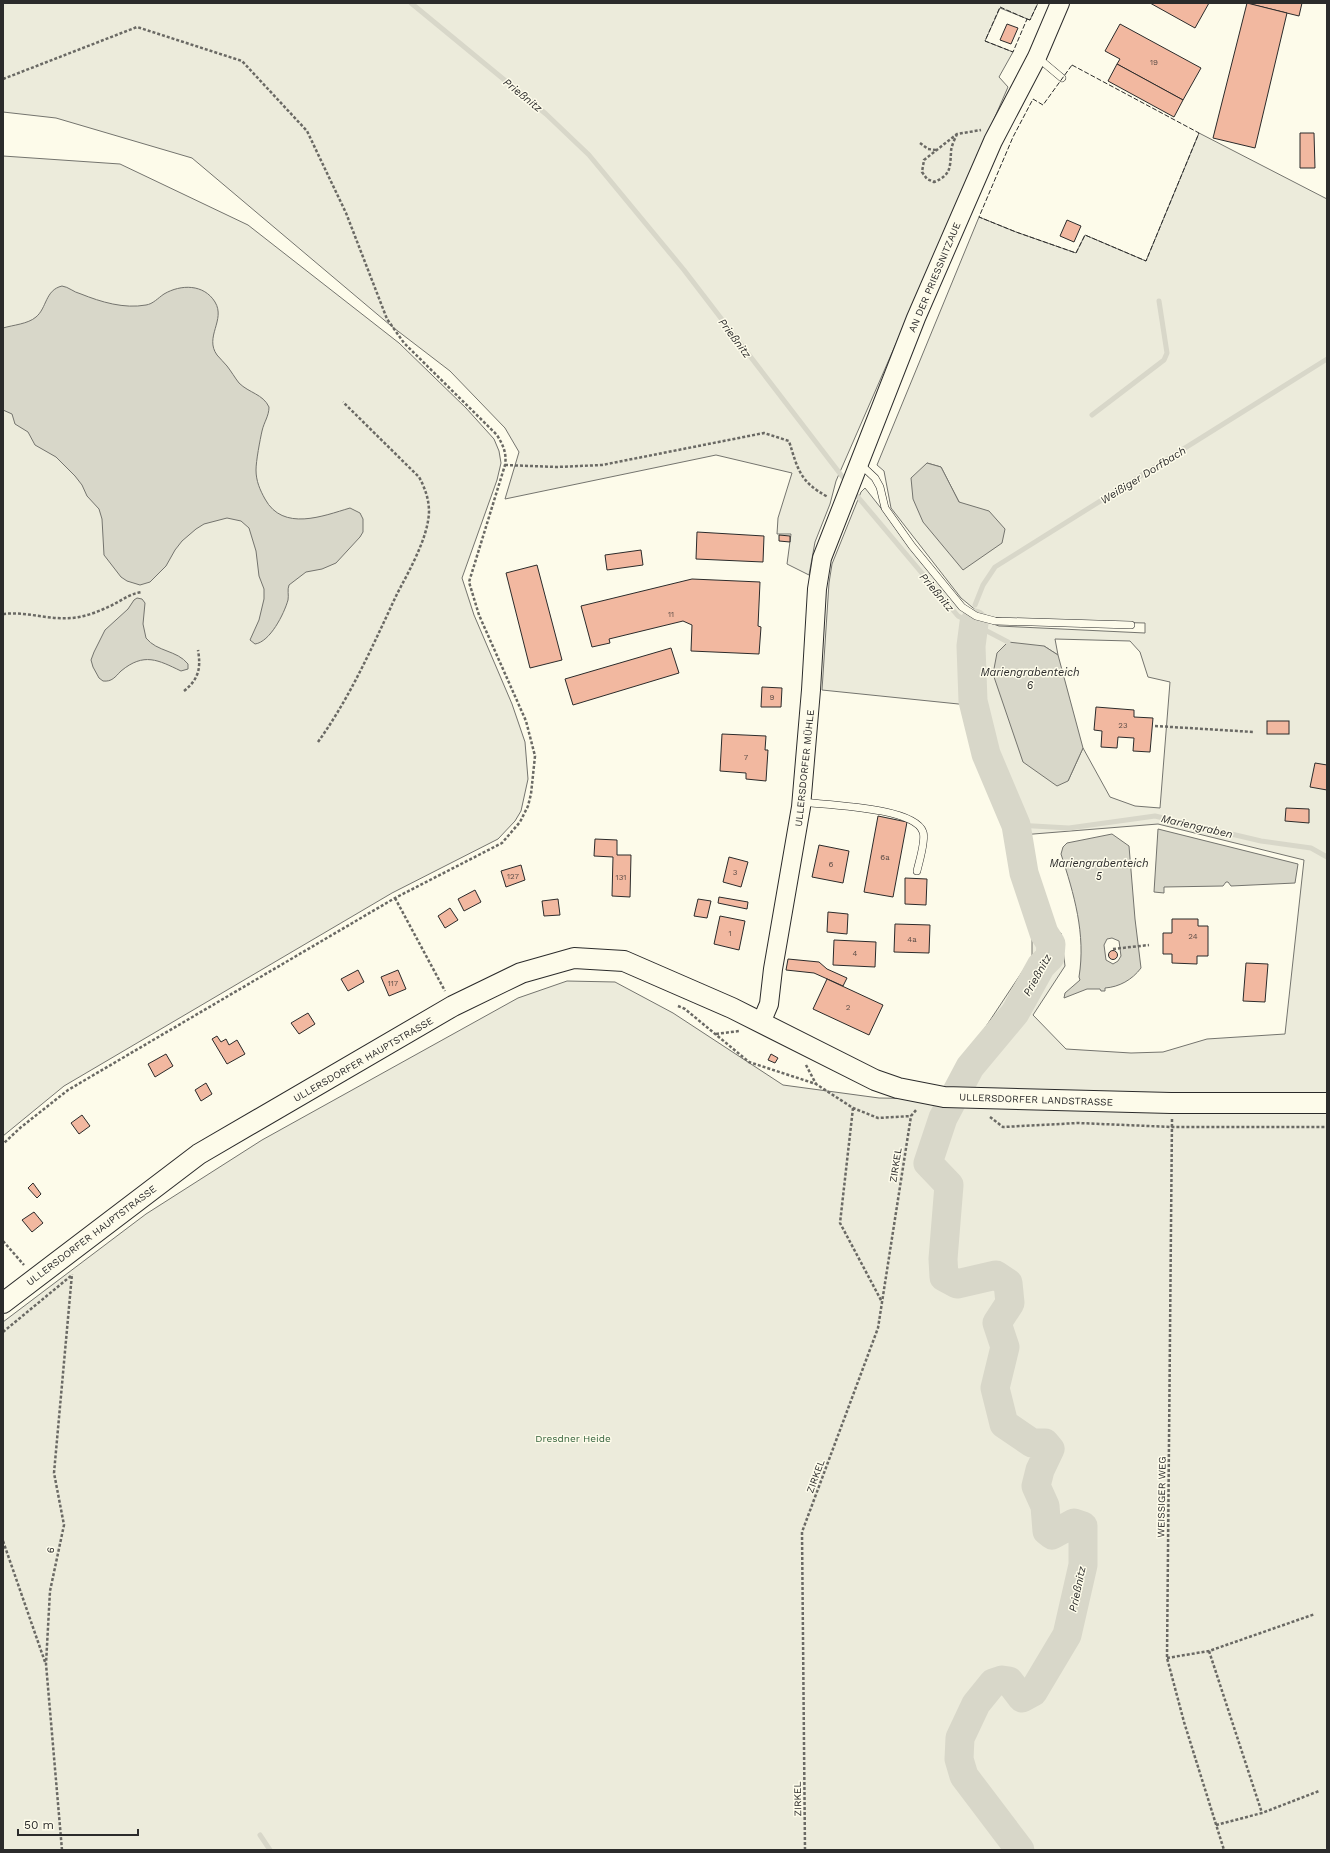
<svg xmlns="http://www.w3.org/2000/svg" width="1330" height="1853" viewBox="0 0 1330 1853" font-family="'Work Sans',sans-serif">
<rect width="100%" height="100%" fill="#fdfbea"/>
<g fill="#ecebdb" stroke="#74746e" fill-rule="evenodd">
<path d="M3,3H1038L1030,20L1000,8L985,41L1013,52L999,77L1008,87L836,481L830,504L815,542L809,575L787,564L791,534H777L778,518L792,473L716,455L505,499L519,452L505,428L450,371L390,325L192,158L56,118L3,112Z"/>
<path d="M1199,133L1327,199V1850H3V1322L146,1214L262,1140L518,998L567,981L615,982L673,1013L783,1085L879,1098L1132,1102L962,1088L953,1082L967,1055L1032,957V930L1061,933L1065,966L1033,1015L1066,1049L1131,1053L1163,1052L1207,1039L1285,1034L1304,860L1158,824L1021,835C1009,791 992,749 978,706L822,690L829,583L832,564L861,492L865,488L961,609L976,618L999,626L1145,633V623L995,619L978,612L961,598L891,508L884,471L877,465L979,217L1016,232L1076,253L1085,235L1146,261ZM927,463L941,467L959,502ZM1055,639L1130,641L1140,652L1148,677L1170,682L1160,808L1135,806L1110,797L1083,748L1068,781L1044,646L1058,655Z"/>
<path d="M3,156L120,164L248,225L399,343L466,408L494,439L499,451L501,463L497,480L462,578L474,615L512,704L525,742L528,779L521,811L515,821L498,839L392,893L64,1086L3,1136Z"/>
</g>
<g fill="#d8d7c9" stroke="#74746e" fill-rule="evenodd">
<path d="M62,286C69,287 73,292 81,294C101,302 124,309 146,305C153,304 158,298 164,294C181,284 204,284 215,302C226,320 204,337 217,355C220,359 224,362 227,366C231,371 235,378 239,383C249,393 263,394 269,407C269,416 264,422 262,431C260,440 256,461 256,470C256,481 260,490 265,499C283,532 323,516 350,508L360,513L363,519V532L360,537L336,563L322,569L306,572L289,585C287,590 289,595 288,600C284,614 270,642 255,644L250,640L259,620L264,599V589L259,576L256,551L249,528L241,521L227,518L204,524L196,529L182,541L175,550L166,566L150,582L140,585L127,581L121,577L104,555L102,519L99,509L87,496L82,485L75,476L56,457L35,445L28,432L15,424L12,414L3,410V328C13,325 28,324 36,317C47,308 45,290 62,286Z"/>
<path d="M927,463L941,467L959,502L989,511L1005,529L1002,543L963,570L923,522L913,499L911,478Z"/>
<path d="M137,598L142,599L145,603L143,624L146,638C157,652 177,650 188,664V669L181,671C158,660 144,652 121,671C115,677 112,682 103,681L99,678L93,667L91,660L94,652L105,630L128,609L134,600Z"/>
<path d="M1008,642L1044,646L1058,655L1083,748L1068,781L1057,786L1023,762L993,674L997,653Z"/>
<path d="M1158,829L1298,864L1295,883L1231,886L1228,882H1226L1223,886L1164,887V893L1154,892Z"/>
<path d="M1112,834L1129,846L1135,919L1141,968C1132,980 1119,987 1105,988V991H1101L1100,989H1087L1064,998L1065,993L1080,980L1079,977C1086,934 1074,894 1061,854L1063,847L1067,843ZM1112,938L1119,941L1121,956L1118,961L1113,964L1106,960L1104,945L1107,939Z"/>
</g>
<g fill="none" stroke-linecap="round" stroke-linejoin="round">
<g stroke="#d8d7c9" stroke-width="5">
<path d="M411,3L546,114L589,155L684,270L848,484"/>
<path d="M1092,415L1164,360L1167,353L1159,301"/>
<path d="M852,490L958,616L1008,642"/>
<path d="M975,605L983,585L995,567L1327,359"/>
<path d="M1016,825L1069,828L1155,816L1261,841L1311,848L1327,857"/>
<path d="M260,1835L270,1850"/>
</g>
<path stroke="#d8d7c9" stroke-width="29" d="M974,623L971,646L973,701L986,754L1016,825L1024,873L1044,933L1051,944L1050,957L1041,966L1015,1013L970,1067L943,1118L928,1163L949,1185L943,1259L944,1277L957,1284L996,1275L1008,1283L1010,1303L997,1323L1005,1347L995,1388L1004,1424L1032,1443H1045L1050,1449L1040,1470L1036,1486L1045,1506L1047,1531L1052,1535L1074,1523L1083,1526V1565L1067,1635L1033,1692L1022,1698L1009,1681L1002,1680L993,1683L976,1704L960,1738L959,1759L964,1776L1020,1850"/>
</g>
<g fill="#f2b8a0" stroke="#2b2b2b">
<path d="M1150,3H1209L1195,28Z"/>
<path d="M1246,3H1302L1299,16Z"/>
<path d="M1247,3L1287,13L1255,148L1213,138Z"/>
<path d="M1007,24L1018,28L1011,44L1000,40Z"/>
<path d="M1120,24L1201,68L1183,100L1117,64L1120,59L1105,51Z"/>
<path d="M1117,64L1183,100L1174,117L1108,81Z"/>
<path d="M1300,133H1314L1315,168H1300Z"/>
<path d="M1067,220L1081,226L1074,242L1060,236Z"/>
<path d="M697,532L764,536L763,562L696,559Z"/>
<path d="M779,535L790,536V542L779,541Z"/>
<path d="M641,550L643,565L607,570L605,555Z"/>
<path d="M537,565L562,660L530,668L506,573Z"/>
<path d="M692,579L760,582L758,626L761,627L759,654L691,651L692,625L683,621L609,639L610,643L592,647L581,606Z"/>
<path d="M671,648L679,673L573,705L565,679Z"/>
<path d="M762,687L782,688L781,707H761Z"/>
<path d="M1096,707L1134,710V717L1153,718L1150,752L1133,751L1134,738L1118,737L1117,748L1101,747L1102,731L1094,730Z"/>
<rect x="1267" y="721" width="22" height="13"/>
<path d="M722,734L766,736L765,750H768L766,781L746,779V773L720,771Z"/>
<path d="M1315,763L1327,765V790L1310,787Z"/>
<path d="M1286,808L1309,809V823L1285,821Z"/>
<path d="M878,816L907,822L893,897L864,892Z"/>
<path d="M595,839L617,840V855H631L630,897L612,896L613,857L594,856Z"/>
<path d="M819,845L849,851L843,883L812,877Z"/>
<path d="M729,857L748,862L741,887L723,882Z"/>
<path d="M521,865L525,880L506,887L501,871Z"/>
<path d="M905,878L927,879L926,905L905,904Z"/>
<path d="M475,890L481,902L464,911L458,899Z"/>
<path d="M719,897L748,902L747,909L718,903Z"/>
<path d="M558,899L560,915L544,916L542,901Z"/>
<path d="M698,899L711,901L707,918L694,916Z"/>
<path d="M450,908L458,920L445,928L438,916Z"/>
<path d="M828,912L848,914L847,934L827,932Z"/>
<path d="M720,916L745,921L739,950L714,944Z"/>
<path d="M1172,919H1198V926H1208V956H1197V964L1172,963V954H1163V933H1172Z"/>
<path d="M895,924L930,925L929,953L894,952Z"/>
<path d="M834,940L876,942L875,967L833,965Z"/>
<circle cx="1113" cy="955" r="4.5"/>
<path d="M788,959L819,962L827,969L847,978L843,986L814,973L786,970Z"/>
<path d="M1246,963L1268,964L1265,1002L1243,1001Z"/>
<path d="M358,970L364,982L348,991L341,979Z"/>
<path d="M398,970L406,989L389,996L381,977Z"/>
<path d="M827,979L883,1005L869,1035L813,1009Z"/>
<path d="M308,1013L315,1024L299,1034L291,1023Z"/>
<path d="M217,1036L221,1042L226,1039L229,1045L237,1040L245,1054L227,1064L212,1039Z"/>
<path d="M166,1054L173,1066L155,1077L148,1064Z"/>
<path d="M771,1054L778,1058L775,1063L768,1060Z"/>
<path d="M206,1083L212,1094L201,1101L195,1090Z"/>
<path d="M82,1115L90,1126L79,1134L71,1123Z"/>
<path d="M33,1183L41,1194L37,1198L28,1188Z"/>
<path d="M34,1212L43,1223L32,1232L22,1220Z"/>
</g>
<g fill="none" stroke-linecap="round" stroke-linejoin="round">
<defs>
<g id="service">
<path d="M1037,57L1062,78"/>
<path d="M860,464L875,478L880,487L885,508L912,546L962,607L976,616L995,621L1131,625"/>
<path d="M802,802C825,805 915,807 923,832C926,840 919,862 917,871"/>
</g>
<path id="tertiary" d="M761,1023L769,1004L773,969L801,807L811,690L817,589L822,558L916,318L993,141L1037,57L1060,3"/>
<path id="secondary" d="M3,1303L199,1154L453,1006L521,973L574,958L624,961L732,1008L875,1080L898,1088L944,1097L1171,1103H1327"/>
</defs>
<use href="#service" stroke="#2b2b2b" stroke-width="8"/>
<use href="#tertiary" stroke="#2b2b2b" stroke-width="20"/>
<use href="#secondary" stroke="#2b2b2b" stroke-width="22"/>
<g stroke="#6a6964" stroke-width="2.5" stroke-dasharray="3 2" stroke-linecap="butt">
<path d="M3,79L137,27L242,61L307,131L346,213L387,319L404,343L497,435C503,445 507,453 505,465L469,582L479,615L526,721L535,756L531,794L528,806L520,822L502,843L395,898L68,1090L20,1128L3,1144"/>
<path d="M957,134C955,139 951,146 951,152C950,168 951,175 934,182L927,179L922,172L924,160L957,134L981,130"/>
<path d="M920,143L928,149L936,150"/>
<path d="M505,465L557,467L602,465L764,433L789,441C798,470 800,482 828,497"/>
<path d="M3,614C29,611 53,622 79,617C89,615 100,611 108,607C120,602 128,594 142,592"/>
<path d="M184,691C199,679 201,668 198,650"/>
<path d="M1155,726L1254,732"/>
<path d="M318,742C351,696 373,645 397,594C409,571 428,538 429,512C429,499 425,488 419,477L343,402"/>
<path d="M395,898L445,991"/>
<path d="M1113,949L1149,945"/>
<path d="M678,1006L685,1009L749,1062L816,1084L853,1108L878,1118L911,1116"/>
<path d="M716,1034L739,1031"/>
<path d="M806,1065L816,1084"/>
<path d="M853,1108L840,1223L882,1302"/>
<path d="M990,1117L1003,1127L1078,1123L1172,1127H1327"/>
<path d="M1172,1119L1167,1658L1184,1722L1224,1850"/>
<path d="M3,1241L24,1265"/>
<path d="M3,1332L72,1275"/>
<path d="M3,1541L45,1662"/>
<path d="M1209,1651L1262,1813"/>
<path d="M1167,1658L1209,1651L1315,1614"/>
<path d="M1216,1825L1262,1813L1319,1791"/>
<path d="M62,1850L46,1664L50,1591L64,1525L54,1473L72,1274"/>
<path d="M805,1850L802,1532L878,1328L911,1116L917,1109"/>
</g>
<use href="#service" stroke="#fdfbea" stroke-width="7"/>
<use href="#tertiary" stroke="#fdfbea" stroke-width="18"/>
<use href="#secondary" stroke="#fdfbea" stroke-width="20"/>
<g stroke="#2b2b2b" stroke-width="1" stroke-dasharray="5 2" stroke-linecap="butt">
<path d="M1000,7L1027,19L1013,52L985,41Z"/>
<path d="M1027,19L1030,20L1038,3"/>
<path d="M1072,65L1199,133L1146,261L1085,235L1076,253L1016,232L979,217L1013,137L1033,99L1043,105Z"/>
</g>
</g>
<g text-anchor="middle" stroke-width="3" stroke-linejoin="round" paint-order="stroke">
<g font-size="8" fill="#5d4e48">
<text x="1154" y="65">19</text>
<text x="671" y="617">11</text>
<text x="772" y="700">9</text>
<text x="1123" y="728">23</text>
<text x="746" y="760">7</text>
<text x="885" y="860">6a</text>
<text x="831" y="867">6</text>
<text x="735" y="875">3</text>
<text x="513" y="879">127</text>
<text x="621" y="880">131</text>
<text x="730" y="936">1</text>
<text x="1193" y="939">24</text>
<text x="912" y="942">4a</text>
<text x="855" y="956">4</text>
<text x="393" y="986">117</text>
<text x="848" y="1010">2</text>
</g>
<g font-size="10" fill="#2b2b2b" stroke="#fdfbea">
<text transform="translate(934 277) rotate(-67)" y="4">AN DER PRIESSNITZAUE</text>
<text transform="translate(804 768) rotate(-84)" y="4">ULLERSDORFER MÜHLE</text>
<text transform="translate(363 1059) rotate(-30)" y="4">ULLERSDORFER HAUPTSTRASSE</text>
<text transform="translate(1036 1099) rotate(2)" y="4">ULLERSDORFER LANDSTRASSE</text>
<text transform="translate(895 1165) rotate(-81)" y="4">ZIRKEL</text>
<text transform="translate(91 1235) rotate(-37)" y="4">ULLERSDORFER HAUPTSTRASSE</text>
<text transform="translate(815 1476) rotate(-70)" y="4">ZIRKEL</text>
<text transform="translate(1161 1497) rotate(-89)" y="4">WEISSIGER WEG</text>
<text transform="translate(50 1550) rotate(-78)" y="4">6</text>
<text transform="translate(797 1799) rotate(-91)" y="4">ZIRKEL</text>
</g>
<g font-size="10" fill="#34623c" stroke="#fdfbea">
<text x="573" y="1442">Dresdner Heide</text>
</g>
<g font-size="11" font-style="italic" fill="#2b2b2b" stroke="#fdfbea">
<text transform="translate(523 95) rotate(39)" y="4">Prießnitz</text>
<text transform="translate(735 338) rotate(53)" y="4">Prießnitz</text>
<text transform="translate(1143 475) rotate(-32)" y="4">Weißiger Dorfbach</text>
<text transform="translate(937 592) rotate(50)" y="4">Prießnitz</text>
<text x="1030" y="676">Mariengrabenteich<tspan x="1030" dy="13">6</tspan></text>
<text transform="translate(1197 826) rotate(13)" y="4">Mariengraben</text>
<text x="1099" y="867">Mariengrabenteich<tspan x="1099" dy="13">5</tspan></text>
<text transform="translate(1037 975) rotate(-61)" y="4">Prießnitz</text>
<text transform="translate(1077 1589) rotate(-78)" y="4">Prießnitz</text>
</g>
</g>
<rect width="1330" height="1853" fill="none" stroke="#2b2b2b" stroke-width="8"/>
<path d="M18 1829v6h120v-6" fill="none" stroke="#2b2b2b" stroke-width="2"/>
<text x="24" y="1829" font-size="12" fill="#2b2b2b" stroke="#fdfbea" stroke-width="3" paint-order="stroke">50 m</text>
</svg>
